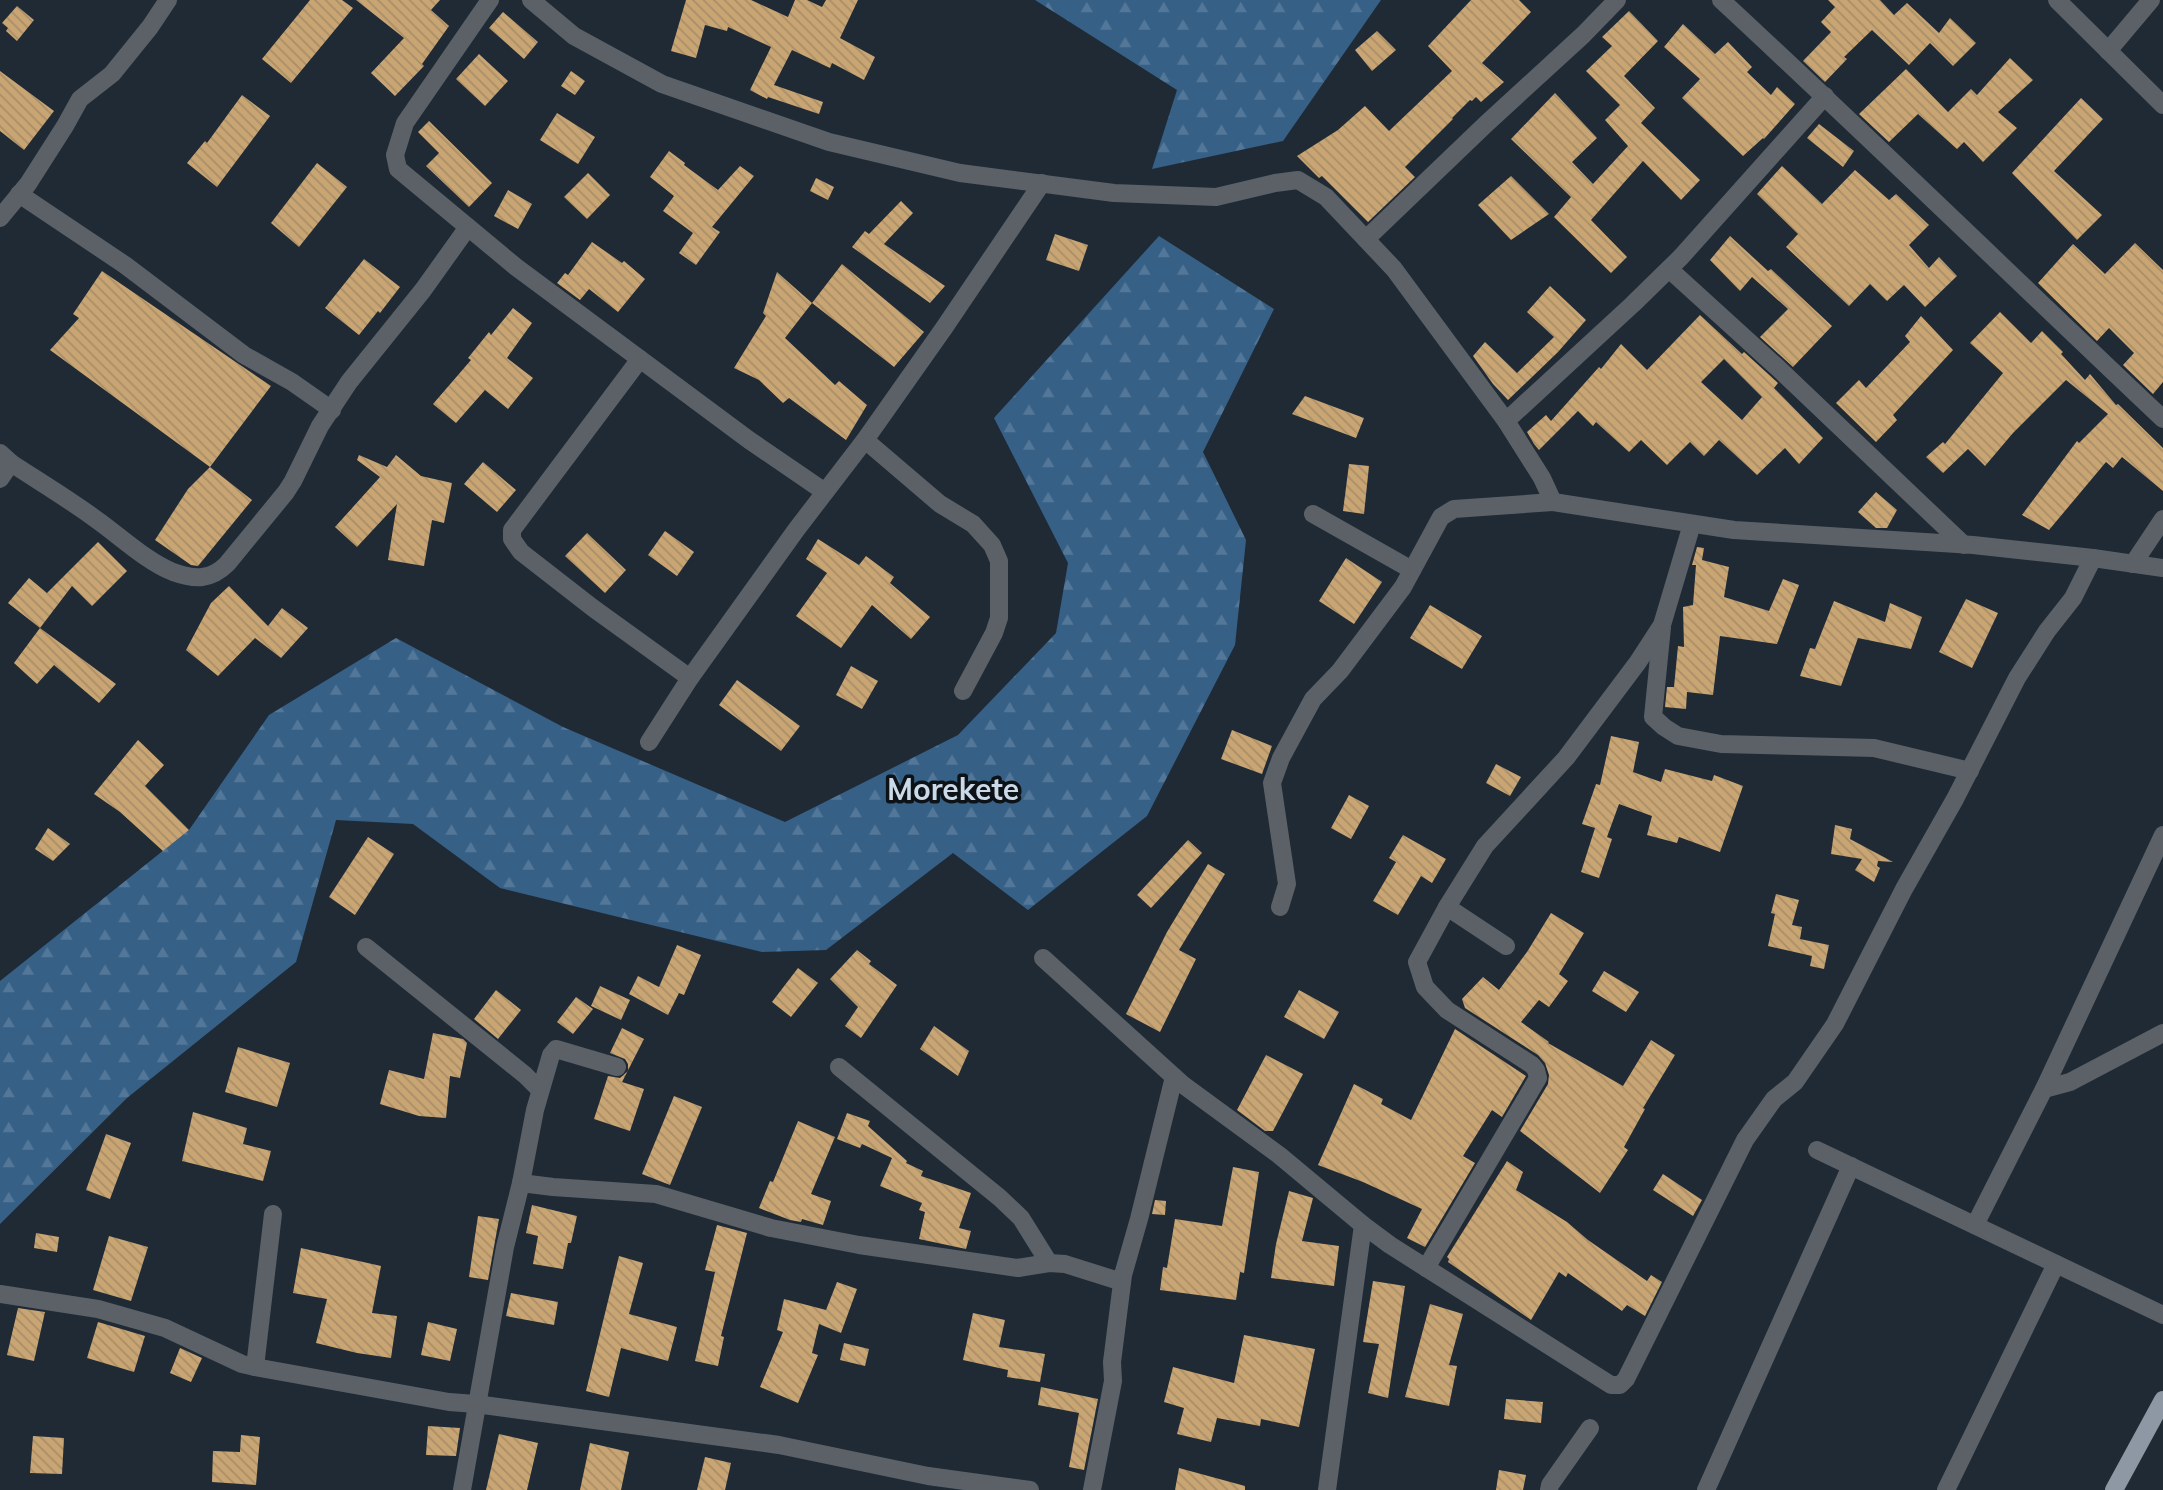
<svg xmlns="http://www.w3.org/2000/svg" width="2163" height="1490" viewBox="0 0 2163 1490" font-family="Mulish,sans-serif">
<defs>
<pattern id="forest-firs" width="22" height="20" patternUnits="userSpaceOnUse" patternTransform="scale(1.75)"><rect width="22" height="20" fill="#366086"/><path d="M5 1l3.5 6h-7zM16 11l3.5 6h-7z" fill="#537798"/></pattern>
<pattern id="building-back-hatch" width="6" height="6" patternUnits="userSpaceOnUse" patternTransform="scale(1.75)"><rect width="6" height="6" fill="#c9a573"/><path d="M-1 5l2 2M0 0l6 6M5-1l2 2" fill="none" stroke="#a88e68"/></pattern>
</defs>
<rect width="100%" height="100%" fill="#1f2a35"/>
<g fill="url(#forest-firs)">
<path d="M1035,0H1381L1283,141L1152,169L1177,90Z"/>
<path d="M1159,236L1274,309L1203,452L1246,540L1235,645L1147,816L1028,910L953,853L826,950L762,952L500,888L413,824L336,820L296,962L127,1098L0,1224V981L189,830L269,715L396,638L563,727L785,822L958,735L1056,633L1068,563L994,418Z"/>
</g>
<g fill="url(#building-back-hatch)" fill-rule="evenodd">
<path d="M310,0H342L353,8L291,83L262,59Z"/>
<path d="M356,0H440L431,10L449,26L422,64L424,66L395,96L371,73L404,38Z"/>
<path d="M686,0H751L788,17L795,0H807L822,7L826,0H858L840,38L875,57L864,80L832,63L830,68L792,50L774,85L823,102L819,114L768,97L767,99L750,90L771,47L728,27L727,31L705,25L696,58L671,51Z"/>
<path d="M1471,0H1519L1531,12L1482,63L1504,82L1481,102L1476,97L1472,101L1470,100L1452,118L1453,119L1405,167L1415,177L1368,222L1322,176L1319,178L1297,156L1338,130L1365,106L1389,131L1452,71L1428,46Z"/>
<path d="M1828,0H1880L1894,15L1907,3L1939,33L1950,18L1976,43L1953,66L1930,43L1909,65L1872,30L1844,57L1847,59L1825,82L1803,61L1831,32L1821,22L1835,7Z"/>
<path d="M17,6L34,20L17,41L6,31L8,28L2,23Z"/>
<path d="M1629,11L1658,41L1624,76L1655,108L1641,123L1700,180L1681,200L1643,161L1591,220L1627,257L1611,273L1554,217L1571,197L1511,139L1555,93L1597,138L1572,162L1593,184L1628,146L1605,120L1620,105L1586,71L1612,46L1602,37Z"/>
<path d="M503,12L538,42L524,59L489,28Z"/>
<path d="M1683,24L1715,54L1728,42L1752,67L1747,72L1771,95L1777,87L1795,104L1764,139L1763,138L1743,156L1682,98L1700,79L1664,47Z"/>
<path d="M1377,31L1396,50L1372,71L1355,50Z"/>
<path d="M479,54L508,81L485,106L456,79Z"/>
<path d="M2010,58L2033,80L1998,112L2017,128L1983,162L1964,142L1957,149L1918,114L1889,142L1859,114L1906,69L1948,112L1971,89L1977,95Z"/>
<path d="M0,71L54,111L24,150L0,131Z"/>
<path d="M571,71L585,81L575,95L561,86Z"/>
<path d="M242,95L270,116L217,187L187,163L205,141L207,143Z"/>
<path d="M2081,98L2103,119L2054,171L2102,215L2077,240L2012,173Z"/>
<path d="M557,113L595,137L578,164L540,140Z"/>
<path d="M429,121L492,183L469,207L426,166L439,153L418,132Z"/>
<path d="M1819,124L1854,151L1843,167L1807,138Z"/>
<path d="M669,151L685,163L684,165L718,190L740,166L754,176L712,227L720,232L696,265L679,253L693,233L663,211L674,196L650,177Z"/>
<path d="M317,163L347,187L299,247L271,223Z"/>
<path d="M1782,166L1822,204L1855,170L1889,200L1896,194L1929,225L1909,245L1929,268L1939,257L1957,276L1925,307L1904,285L1887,301L1870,284L1849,306L1786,247L1798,234L1757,194Z"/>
<path d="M588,173L610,195L587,219L564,197Z"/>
<path d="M1511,176L1549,214L1511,240L1478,205Z"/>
<path d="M816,178L834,187L828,200L810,191Z"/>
<path d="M508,190L532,204L518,229L494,216Z"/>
<path d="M901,201L913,213L884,244L945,286L930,303L852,247L865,231L869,234Z"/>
<path d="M1055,234L1088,245L1079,271L1046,260Z"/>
<path d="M1730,236L1768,271L1771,269L1832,326L1793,367L1760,337L1788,309L1752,277L1740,291L1710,260Z"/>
<path d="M592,242L622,263L624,261L645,279L618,312L589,289L580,300L557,283L565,273L568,275Z"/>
<path d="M2135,243L2163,270V382L2153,394L2123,365L2134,353L2109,328L2097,341L2038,283L2073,244L2105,274Z"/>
<path d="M364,259L400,287L380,313L378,311L359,335L325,308Z"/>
<path d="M842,264L924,332L894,367L812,303Z"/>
<path d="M102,271L271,386L210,467L50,350L79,318L73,314Z"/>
<path d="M777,272L812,303L785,338L835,385L839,381L867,405L846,440L789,398L783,403L759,380L734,368L766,316L763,313Z"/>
<path d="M1550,286L1586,320L1558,352L1508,400L1493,384L1473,356L1485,342L1517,373L1554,337L1527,312Z"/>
<path d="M513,308L532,323L507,358L533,378L508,409L485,390L456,423L433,404L471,360L468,358L489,332L491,335Z"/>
<path d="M2000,312L2031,343L2042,331L2063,352L2061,354L2085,380L2090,374L2116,405L2118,404L2163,448V491L2122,457L2113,468L2106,462L2049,530L2022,515L2077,441L2079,443L2108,414L2066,380L2013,433L1985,466L1968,449L1943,473L1926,457L1943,442L1945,444L2003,373L1970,343Z"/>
<path d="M1700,315L1742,354L1744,352L1778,383L1774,388L1823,438L1799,464L1785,448L1757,475L1719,440L1704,456L1690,442L1667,465L1641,440L1629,452L1596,422L1593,426L1578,411L1539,450L1534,444L1527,432L1546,415L1551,421L1599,367L1601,369L1621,344L1647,370ZM1724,359L1762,397L1742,420L1701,382Z"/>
<path d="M1921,316L1953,350L1893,415L1897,420L1876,442L1836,403L1859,380L1866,388L1910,342L1905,336Z"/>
<path d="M1305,396L1364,418L1356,438L1292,414Z"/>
<path d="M359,455L387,467L396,455L421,476L452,483L444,523L432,520L424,566L388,560L397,504L357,547L335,527L380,477L357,460Z"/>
<path d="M483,462L516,490L497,512L464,484Z"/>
<path d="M1349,464L1369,466L1364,514L1343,511Z"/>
<path d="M210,467L252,500L198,566L191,565L155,540L188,489Z"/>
<path d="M1876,492L1897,510L1887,528H1876L1858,512Z"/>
<path d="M665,531L694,552L677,576L648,555Z"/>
<path d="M587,533L626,570L605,593L565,556Z"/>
<path d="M818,539L859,565L866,556L894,577L890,583L930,617L911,639L872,605L841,648L796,616L827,573L806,559Z"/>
<path d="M98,542L127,571L92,606L72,586L40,628L8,603L29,578L47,593Z"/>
<path d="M1697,547L1704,548L1702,560L1729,567L1724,597L1769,611L1783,579L1799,585L1777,644L1720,636L1713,695L1687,692L1686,709L1665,707L1667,687H1674L1678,646L1684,647L1683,607L1693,605L1696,565H1692Z"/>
<path d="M1346,558L1382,582L1354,624L1319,601Z"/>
<path d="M229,586L268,626L282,608L308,628L281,658L255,638L218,676L186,650L211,603Z"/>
<path d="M1966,599L1998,613L1972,668L1939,652Z"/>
<path d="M1834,601L1885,622L1890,603L1922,617L1911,649L1858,638L1841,686L1800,676L1810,648L1815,649Z"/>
<path d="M1430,605L1482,636L1462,669L1410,638Z"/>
<path d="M40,628L116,684L99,703L54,665L37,684L14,663Z"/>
<path d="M851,666L878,681L862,709L836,695Z"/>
<path d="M737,680L800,726L781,751L719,705Z"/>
<path d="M1232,730L1272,746L1262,774L1221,759Z"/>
<path d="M1611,736L1639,742L1633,772L1661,782L1665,769L1712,781L1714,775L1743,786L1720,852L1679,837L1677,843L1647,835L1652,816L1619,804L1607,837L1612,839L1599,878L1581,872L1595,828L1582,824L1596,784L1600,785Z"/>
<path d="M138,740L164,765L145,786L189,830L163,851L120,812L94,794Z"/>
<path d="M1496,764L1521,777L1510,796L1486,783Z"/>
<path d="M1349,795L1369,806L1351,839L1331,828Z"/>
<path d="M1835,825L1852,829L1850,839L1893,862L1878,861L1877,866L1880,868L1874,882L1855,870L1862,859L1831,854Z"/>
<path d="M48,828L70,844L53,861L35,849Z"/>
<path d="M1403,835L1446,859L1432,883L1421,876L1398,915L1373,901L1396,862L1389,858Z"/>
<path d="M368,837L394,854L355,915L329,897Z"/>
<path d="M1188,840L1202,853L1151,908L1137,895Z"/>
<path d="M1208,864L1225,874L1179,950L1196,959L1160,1032L1126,1014L1167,932Z"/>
<path d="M1776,894L1799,900L1792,925L1802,927L1800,939L1829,945L1824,969L1810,966L1812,956L1768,946L1775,914L1771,913Z"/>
<path d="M1551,913L1584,933L1559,974L1568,981L1549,1007L1539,1000L1521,1022L1549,1042L1548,1043L1623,1086L1651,1040L1675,1055L1643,1108L1645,1109L1624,1147L1628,1150L1600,1193L1520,1131L1548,1084L1549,1075L1545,1063L1538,1055L1465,1008L1462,999L1483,977L1499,990L1527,952Z"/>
<path d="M677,945L701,955L684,995L679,993L668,1015L629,994L638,976L659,987Z"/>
<path d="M857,950L871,961L869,964L897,985L861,1038L845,1026L858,1007L830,979Z"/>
<path d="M798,968L818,983L791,1017L772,1002Z"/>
<path d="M1604,971L1639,992L1626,1012L1592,991Z"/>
<path d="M600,986L630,1000L621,1020L591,1006Z"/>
<path d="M496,990L521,1010L498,1039L474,1019Z"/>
<path d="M1299,990L1339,1012L1324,1039L1284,1017Z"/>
<path d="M576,997L593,1009L573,1034L557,1022Z"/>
<path d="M934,1026L969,1051L958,1076L920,1049Z"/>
<path d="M622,1028L644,1039L622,1082L644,1089L630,1131L594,1119L608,1076L620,1078L628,1071V1064L625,1059L610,1053Z"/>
<path d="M1455,1029L1526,1076L1502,1117L1492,1110L1463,1156L1475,1163L1425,1247L1407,1238L1422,1209L1363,1182L1318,1165L1354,1084L1383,1099L1381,1104L1411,1120Z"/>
<path d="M433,1033L463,1039L467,1043L460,1078L450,1076L446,1118L419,1116L380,1104L389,1070L424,1079Z"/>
<path d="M238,1047L290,1063L277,1107L225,1092Z"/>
<path d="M1266,1055L1303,1074L1273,1131H1265L1237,1110Z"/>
<path d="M674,1096L702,1107L670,1185L642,1174Z"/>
<path d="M193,1112L247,1128L243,1144L271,1151L263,1181L182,1161Z"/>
<path d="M847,1113L870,1121L868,1126L907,1161L906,1163L923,1171L921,1176L971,1193L959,1228L971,1231L966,1249L919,1239L925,1212L919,1210L922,1203L880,1186L892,1158L862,1144L860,1148L837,1139Z"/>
<path d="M798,1121L835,1137L811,1194L831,1201L823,1225L802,1219L801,1222L790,1220L759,1208L770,1181L773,1182Z"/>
<path d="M106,1134L131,1143L110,1199L86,1190Z"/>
<path d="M1507,1161L1523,1172L1516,1190L1567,1222L1588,1240L1647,1281L1651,1275L1662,1282L1645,1316L1627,1305L1622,1311L1568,1273L1566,1277L1559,1272L1531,1320L1448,1262L1449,1259L1447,1257Z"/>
<path d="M1233,1167L1259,1172L1244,1273L1240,1272L1236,1300L1160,1290L1163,1267L1167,1268L1175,1219L1222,1226Z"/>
<path d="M1663,1174L1702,1200L1693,1216L1653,1190Z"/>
<path d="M1289,1191L1313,1198L1302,1241L1339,1246L1334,1286L1271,1278L1276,1244Z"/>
<path d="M1155,1200L1166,1201L1165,1215L1152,1214Z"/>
<path d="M532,1205L577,1216L571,1243H568L563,1269L533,1264L538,1236L526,1233Z"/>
<path d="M478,1216L499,1219L488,1280L469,1277Z"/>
<path d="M717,1225L747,1233L721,1336L724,1337L718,1366L695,1361L715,1272L705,1270Z"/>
<path d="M36,1233L59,1237L57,1252L34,1248Z"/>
<path d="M109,1236L148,1247L131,1301L93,1290Z"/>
<path d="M301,1248L381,1266L372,1313L397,1316L391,1358L357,1353L316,1343L327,1299L293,1293Z"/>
<path d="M619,1256L643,1263L629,1314L677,1327L668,1361L621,1348L609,1397L586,1391Z"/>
<path d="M1373,1281L1405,1286L1388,1398L1368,1393L1379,1344L1363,1342Z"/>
<path d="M837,1282L857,1289L841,1333L819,1324L812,1353L818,1355L798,1403L760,1387L783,1332L777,1330L784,1299L826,1310Z"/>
<path d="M511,1293L558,1302L554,1325L506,1316Z"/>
<path d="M1430,1304L1463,1314L1449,1365L1457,1366L1449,1406L1405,1397Z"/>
<path d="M18,1308L45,1312L34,1361L7,1355Z"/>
<path d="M973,1313L1005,1320L999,1347L1045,1354L1040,1382L1007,1377L1008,1370L963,1360Z"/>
<path d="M98,1322L145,1336L134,1372L87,1358Z"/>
<path d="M428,1322L457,1329L450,1361L421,1355Z"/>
<path d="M1244,1335L1315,1349L1299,1427L1261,1419L1260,1426L1217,1418L1211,1442L1177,1434L1184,1408L1164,1402L1173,1367L1234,1383Z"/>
<path d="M844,1343L869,1349L865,1366L840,1360Z"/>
<path d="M180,1348L202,1358L191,1382L170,1373Z"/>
<path d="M1041,1387L1098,1399L1084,1470L1069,1467L1079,1413L1038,1405Z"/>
<path d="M1506,1399L1543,1402L1541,1423L1504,1419Z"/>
<path d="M428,1426L460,1428L456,1456L426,1455Z"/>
<path d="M499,1434L538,1443L527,1490H486Z"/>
<path d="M241,1435L260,1437L256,1485L212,1482L213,1451L240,1452Z"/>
<path d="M33,1436L64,1438L62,1474L30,1473Z"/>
<path d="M590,1443L629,1452L621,1490H580Z"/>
<path d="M705,1457L731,1463L725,1490H697Z"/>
<path d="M1179,1468L1245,1486V1490H1175Z"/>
<path d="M1499,1470L1526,1475L1523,1490H1496Z"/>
</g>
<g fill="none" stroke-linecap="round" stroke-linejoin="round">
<g stroke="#5b6167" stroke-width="18">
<path d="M490,0L405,123L395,155L398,169L516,267L749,440L825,492"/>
<path d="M531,0L574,36L662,84L829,142L960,173L1114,193L1216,197L1275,183L1298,180L1326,197L1394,269L1506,421L1542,478L1553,502L1734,530L1973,545L2093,558L2163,568"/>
<path d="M1721,0C1870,138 2016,280 2163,419"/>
<path d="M2057,0L2163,105"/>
<path d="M2108,51L2151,0"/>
<path d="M19,194L125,265L244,355L292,382L332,410"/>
<path d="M0,218L28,184L65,126L80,99L112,74L150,27L168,0"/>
<path d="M1366,239L1486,124L1583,35L1617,0"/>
<path d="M1669,269L1778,368L1964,545"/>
<path d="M640,359L512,530V539L521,552L593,608L690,678"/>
<path d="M1506,421L1633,304L1681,257L1825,96"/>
<path d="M865,440L940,504L973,524L992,545L999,561V618L994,633L963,691"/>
<path d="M0,453L11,463C40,482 70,500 97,520C121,537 146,561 173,572C195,580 211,580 227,564L286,492L293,481L320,426L349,382L423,290L468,227"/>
<path d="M0,479L11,463"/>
<path d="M1313,514L1412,570"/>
<path d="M2133,564L2163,519"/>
<path d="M1662,627L1653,717L1664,727L1678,736L1721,744L1874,748L1970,771"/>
<path d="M649,742L690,678L796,530L865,440L944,328L1042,183"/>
<path d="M1280,907L1287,884L1272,783L1281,758L1313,699L1340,671L1403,587L1441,517L1454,509L1553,502"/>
<path d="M1506,946L1447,907L1485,846L1566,758L1638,662L1662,625L1692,524"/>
<path d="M366,947L525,1075L540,1090"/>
<path d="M1043,958L1182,1084L1279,1155L1363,1225L1390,1245L1611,1385H1620L1626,1379L1745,1140L1774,1099L1795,1082L1835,1024L1904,889L1955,799L2017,678L2047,631L2073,598L2093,558"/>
<path d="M839,1067L1000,1198L1021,1218L1049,1263"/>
<path d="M2044,1089L2070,1082L2163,1033"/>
<path d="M1817,1150L2163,1315"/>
<path d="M521,1183L553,1187L656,1194L771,1228L859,1245L1018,1268L1049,1263L1065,1264L1122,1282"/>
<path d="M1975,1225L2044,1089L2163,835"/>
<path d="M1426,1268L1538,1078L1536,1070L1532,1065L1447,1010L1425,987L1417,962L1447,907"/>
<path d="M0,1294L98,1309L165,1328L242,1364L255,1367L449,1402L476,1404L779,1445L928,1476L1030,1490"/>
<path d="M255,1367L273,1214"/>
<path d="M462,1490L505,1247L521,1183L535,1110L551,1055L556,1049L617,1067"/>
<path d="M1092,1490L1113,1381L1112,1362L1123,1275L1139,1219L1174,1077"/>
<path d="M1327,1490L1363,1225"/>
<path d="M1549,1490L1550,1485L1590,1428"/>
<path d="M1706,1490L1851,1166"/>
<path d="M1946,1490L2056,1264"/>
</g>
<path stroke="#8d98a4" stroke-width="18" d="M2114,1490L2163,1400"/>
</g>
<g text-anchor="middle" stroke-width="7" stroke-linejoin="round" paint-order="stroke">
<g font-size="30" font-weight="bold" fill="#cbd9e8" stroke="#0d1217">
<text x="953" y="800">Morekete</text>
</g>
</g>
</svg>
